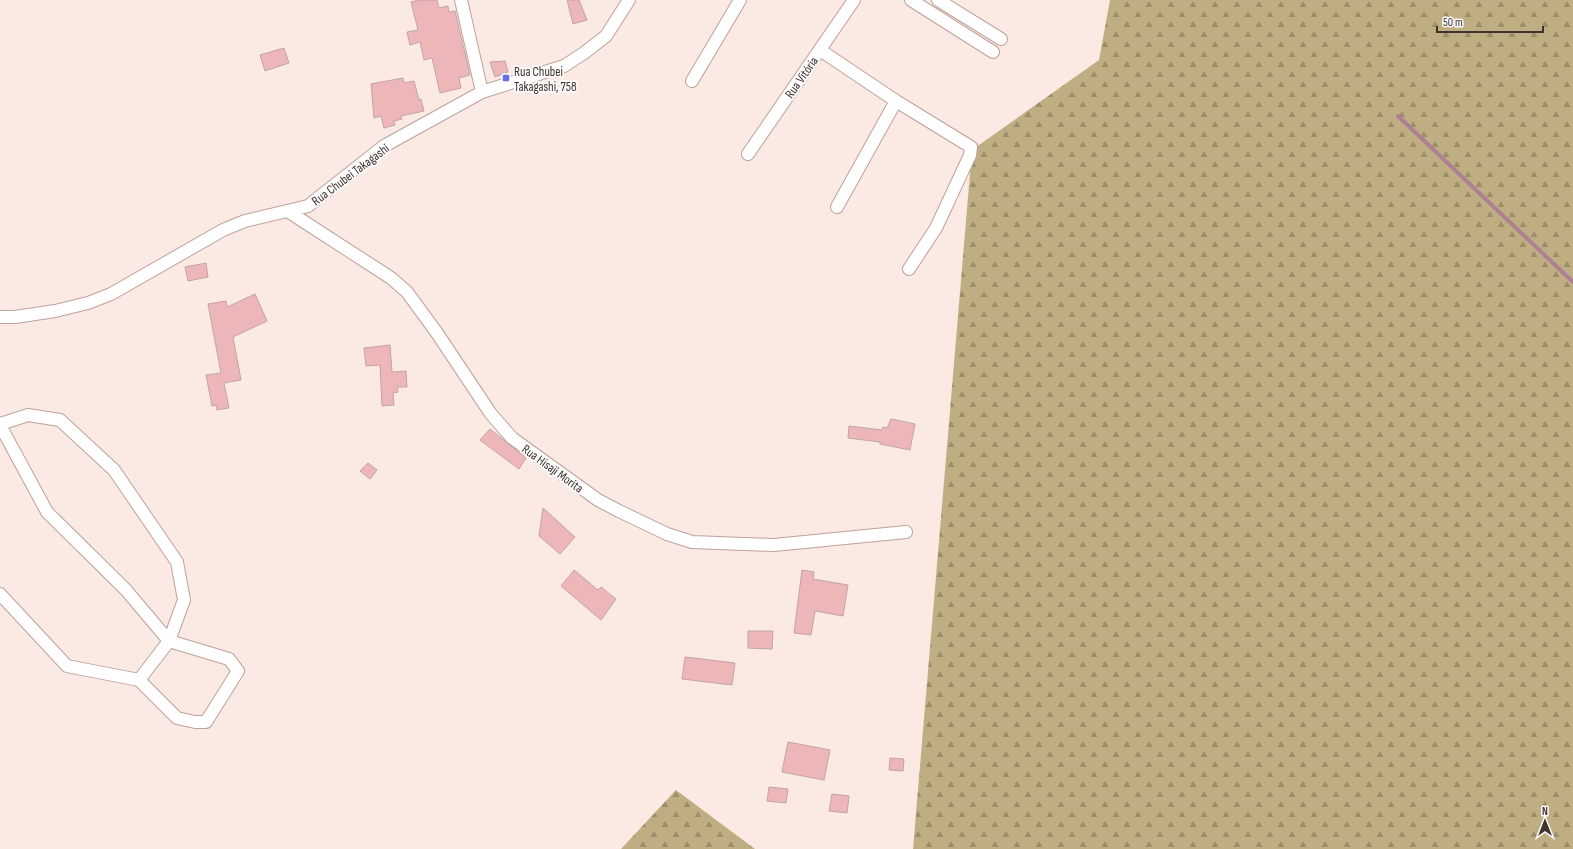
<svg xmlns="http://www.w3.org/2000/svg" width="1573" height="849" viewBox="0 0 1573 849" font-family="'Sofia Sans Condensed',sans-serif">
<defs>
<pattern id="forest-firs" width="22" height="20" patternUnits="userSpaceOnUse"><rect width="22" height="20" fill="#bfae82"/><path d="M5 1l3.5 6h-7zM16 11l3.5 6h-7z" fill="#9d8e6b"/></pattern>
</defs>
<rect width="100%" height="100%" fill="#fbe9e3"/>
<g fill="url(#forest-firs)">
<path d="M1110,0H1573V849H913L972,150L1099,60Z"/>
<path d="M676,790L755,849H621Z"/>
</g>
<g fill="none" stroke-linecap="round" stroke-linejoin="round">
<path stroke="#ae8094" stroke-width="4" d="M1398,116L1573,282"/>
</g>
<g fill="#edb7ba" stroke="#c2a4a5">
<path d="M419,0H437L439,8L448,6L449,12L455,11L470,75L459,78L461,88L440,93L432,58L424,60L420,42L410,45L407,32L418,30L411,2Z"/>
<path d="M567,0H579L587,20L573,24Z"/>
<path d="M284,48L289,63L265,71L260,55Z"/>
<path d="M505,61L508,72L495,77L490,62Z"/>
<path d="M403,78L404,83L414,81L419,100L421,99L424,111L401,116L402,119L394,121L395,125L384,128L381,116L374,118L371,84Z"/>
<path d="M206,263L208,277L188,281L185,267Z"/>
<path d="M255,294L267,321L233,337L241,380L224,383L229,408L217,410L216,405L212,406L206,375L221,373L208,304L226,301L227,307Z"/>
<path d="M390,345L392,372L406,371L407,387H397L398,392L393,393L394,405L382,406L380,365L366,366L364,348Z"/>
<path d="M891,419L915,424L910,450L880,444V442L848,438L849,426L882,430L883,427L887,428Z"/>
<path d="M490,429L526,458L519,469L480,440Z"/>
<path d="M368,463L377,470L370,479L360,471Z"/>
<path d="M543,508L575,537L560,554L539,536Z"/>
<path d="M574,570L598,590L601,587L616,599L601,620L561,586Z"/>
<path d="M802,570L814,572L813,579L848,585L843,616L815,611L811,635L794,633Z"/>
<path d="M748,631H773L772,649L748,648Z"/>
<path d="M685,657L735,663L732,685L682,679Z"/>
<path d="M788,742L830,750L824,780L782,772Z"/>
<path d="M890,758L904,759L903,771L889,770Z"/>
<path d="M769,787L788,789L786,803L767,801Z"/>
<path d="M832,794L849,796L847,813L829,811Z"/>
</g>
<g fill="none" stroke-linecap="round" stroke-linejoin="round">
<defs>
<g id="street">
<path d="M461,0L482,92"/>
<path d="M911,0L993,52"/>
<path d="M938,0L1001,39"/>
<path d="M820,50L896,101L971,147L970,155L936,228L909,269"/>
<path d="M692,81L740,0"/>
<path d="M748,154L854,0"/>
<path d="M837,207L896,101"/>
<path d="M289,212L391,278L407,292L437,333L491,414L512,438L598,500L619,511L667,534L692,542L774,545L906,532"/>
<path d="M0,317H15L55,311L88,303L111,294L223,230L245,221L308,206L384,146L482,92L564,66L584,53L606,36L629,0"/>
<path d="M0,424L28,415L60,420L114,470L177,562L184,600L169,641L139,680L67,666L0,594"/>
<path d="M0,425L47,512L126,590L169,641L229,659L238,671L206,722H195L177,718L139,680"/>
</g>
</defs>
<use href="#street" stroke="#bea299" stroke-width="14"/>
<use href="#street" stroke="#fff" stroke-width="12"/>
</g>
<rect fill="#686fe8" stroke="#fbfbfb" stroke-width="1.5" x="502" y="74" width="8" height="8" rx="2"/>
<g text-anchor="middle" stroke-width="4" stroke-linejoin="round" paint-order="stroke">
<g font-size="13" fill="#3f332f" stroke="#fbfbfb" text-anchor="start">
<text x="514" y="76">Rua Chubei<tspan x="514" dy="15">Takagashi, 758</tspan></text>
</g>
<g font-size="13" fill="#3f332f" stroke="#fbfbfb">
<text transform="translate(801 77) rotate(-55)" y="5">Rua Vitória</text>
<text transform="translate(350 174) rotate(-37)" y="5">Rua Chubei Takagashi</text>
<text transform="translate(553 468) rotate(36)" y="5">Rua Hisaji Morita</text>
</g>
</g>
<g transform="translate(1545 821)" stroke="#fbfbfb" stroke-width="3" paint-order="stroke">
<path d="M0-3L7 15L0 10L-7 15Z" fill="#3f332f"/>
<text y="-6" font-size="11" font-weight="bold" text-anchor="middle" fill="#3f332f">N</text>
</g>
<path d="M1437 26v6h106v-6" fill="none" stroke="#3f332f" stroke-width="2"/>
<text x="1443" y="26" font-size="12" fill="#3f332f" stroke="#fbfbfb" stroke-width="3" paint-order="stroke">50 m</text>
</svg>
